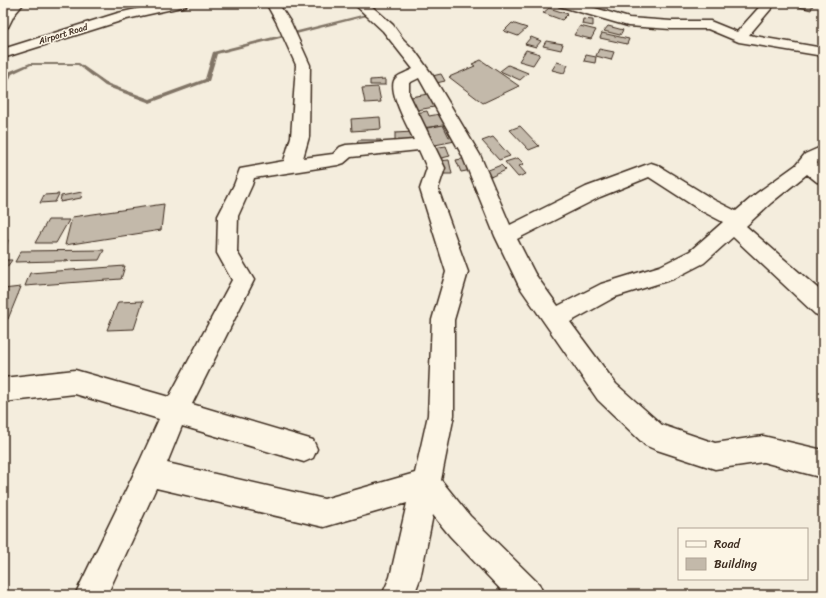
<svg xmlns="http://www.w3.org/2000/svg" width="826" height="598" viewBox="0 0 826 598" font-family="Sriracha,sans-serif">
<rect width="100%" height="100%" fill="#f4eddd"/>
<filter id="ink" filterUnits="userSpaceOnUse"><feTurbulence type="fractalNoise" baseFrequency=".025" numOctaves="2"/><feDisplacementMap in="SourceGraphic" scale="8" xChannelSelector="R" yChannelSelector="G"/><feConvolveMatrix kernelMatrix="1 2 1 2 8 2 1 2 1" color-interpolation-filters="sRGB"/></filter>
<g filter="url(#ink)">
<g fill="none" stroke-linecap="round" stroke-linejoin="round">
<path fill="#817466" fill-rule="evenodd" d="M366,14L368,15L367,16L217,54L209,81L150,103L105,86L78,65H31L12,74L5,90L3,91V84L8,72L30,63H79L109,84L150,99L205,79L213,52Z"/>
</g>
<g fill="#c3b9aa" stroke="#3b2a1e">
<path d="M784,3H811L813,4L811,10Z"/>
<path d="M549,8L568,14L562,20L543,13Z"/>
<path d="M583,19L593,20V26L582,24Z"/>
<path d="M512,23L527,28L518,36L504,31Z"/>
<path d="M580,26L596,30L591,39L574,35Z"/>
<path d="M608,26L623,30L620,35L604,31Z"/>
<path d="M602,33L629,39L627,44L600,38Z"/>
<path d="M531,37L541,41L536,47L525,44Z"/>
<path d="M546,41L563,44L561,50L543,46Z"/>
<path d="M599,49L614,52L611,60L596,56Z"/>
<path d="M526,50L540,54L533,65L519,61Z"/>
<path d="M586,55L596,57L595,63L584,61Z"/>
<path d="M481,60L519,86L483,103L449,77L475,66L472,64Z"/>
<path d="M557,62L568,65L564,73L552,70Z"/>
<path d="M508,65L528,73L520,80L500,71Z"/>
<path d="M441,74L445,81L432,84L428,77Z"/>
<path d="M385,79V85H370V80Z"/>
<path d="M378,87L381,102L365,103L362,88Z"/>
<path d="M428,94L440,106L417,110L411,97Z"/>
<path d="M427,111L429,116L440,114L445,125L422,128L416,113Z"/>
<path d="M380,117L381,129L352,131L351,119Z"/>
<path d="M443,125L449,137L457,135L460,140L430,146L422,129Z"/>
<path d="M520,126L539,146L529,150L510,130Z"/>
<path d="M413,132V143L395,144V133Z"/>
<path d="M493,137L510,156L499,160L482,141Z"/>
<path d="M358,140H381L380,147H357Z"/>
<path d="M446,146L450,156L438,159L433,148Z"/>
<path d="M467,158L472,170L461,172L456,160Z"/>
<path d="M518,158L524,164L519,166L526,174L518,177L505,162Z"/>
<path d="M449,160L452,174H440L438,161Z"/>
<path d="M501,165L506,170L486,179L481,173Z"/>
<path d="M82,192L81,198L60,202L61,196Z"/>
<path d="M59,194L55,202L40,203L44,195Z"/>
<path d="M164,204L161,230L65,245L72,217Z"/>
<path d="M48,220H69L56,243H35Z"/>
<path d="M8,240L3,258V241Z"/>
<path d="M104,250L99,260L15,262L21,251Z"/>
<path d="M6,260H12L7,267H3Z"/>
<path d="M125,266L121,279L25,286L30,273Z"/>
<path d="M21,287L8,319L3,320V289Z"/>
<path d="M143,301L134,329L107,330L118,302Z"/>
</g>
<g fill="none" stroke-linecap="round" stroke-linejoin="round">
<defs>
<g id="minor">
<path d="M11,3H24L14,15L8,27L3,28V11Z"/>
<path d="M266,3H278L291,23L310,65L309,137L303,158L333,154L340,147L346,145L414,140C409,129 385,87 396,78C400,74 408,72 413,69L383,31L353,3H368L393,25L403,39L415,51L433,76L480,155L510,225L586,187L651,163L657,165L714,200L736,211L757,193L796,165L805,154L823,146V159L817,163L823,168V183L817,182L807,174L771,203L746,226L823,293V317L815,314L733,237L704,263L673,279L615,297L570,322L616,384L662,425L715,443L763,436L823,450V478L763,462L715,469L654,449L645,445L598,400L519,286L495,236L462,155L419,78L409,83V94L445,168L438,189L468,272L454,320V415L441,480L470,516L539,584L544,595H506L450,536L433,515L420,579L414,595H382L390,577L407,503L324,527L156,488L107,595H75L139,463L159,419L75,394L3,402V378L75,370L169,397L232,280L217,253L218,216L234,185L240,169L284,161L291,137L296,65L277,23ZM419,150L427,168L420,189L446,272L432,320L428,415L415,473L324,499L167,463L182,426L304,462L313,458L317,449L313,440L192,404L254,280L237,252L238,216L252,185L254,178L338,165L344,163L351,157ZM649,177L700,210L723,222L690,251L660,266L601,284L558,306L535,274L517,239L600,197Z"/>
<path d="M558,3H578L629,18L671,21H710L737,32L763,3H776L749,35L823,48V56L739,42L708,29H671L628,26L559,6Z"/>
</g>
<path id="major" d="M164,3H187L186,6L127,19L3,58V49L118,13Z"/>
</defs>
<use href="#minor" stroke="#3b2a1e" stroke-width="3"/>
<use href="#major" stroke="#3b2a1e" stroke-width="3"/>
<use href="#minor" fill="#fcf5e5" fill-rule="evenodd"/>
<use href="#major" fill="#fcf5e5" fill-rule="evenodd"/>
</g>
</g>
<g text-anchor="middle" stroke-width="3" stroke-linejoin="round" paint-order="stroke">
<g font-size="9" fill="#3b2a1e" stroke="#fcf5e5">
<text transform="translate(63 34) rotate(-17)" y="3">Airport Road</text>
</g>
</g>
<rect width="826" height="598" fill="none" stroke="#fcf5e5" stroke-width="16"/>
<rect x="8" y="8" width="810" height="582" fill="none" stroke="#3b2a1e" stroke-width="1.5" filter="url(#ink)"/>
<rect x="678" y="528" width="130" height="52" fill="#fcf5e5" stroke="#afa495"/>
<rect x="686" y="541" width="20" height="6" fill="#fcf5e5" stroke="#afa495"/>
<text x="714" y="548" font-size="12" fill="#3b2a1e">Road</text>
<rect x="686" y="558" width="20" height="12" fill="#c3b9aa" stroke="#afa495"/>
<text x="714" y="568" font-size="12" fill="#3b2a1e">Building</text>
</svg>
